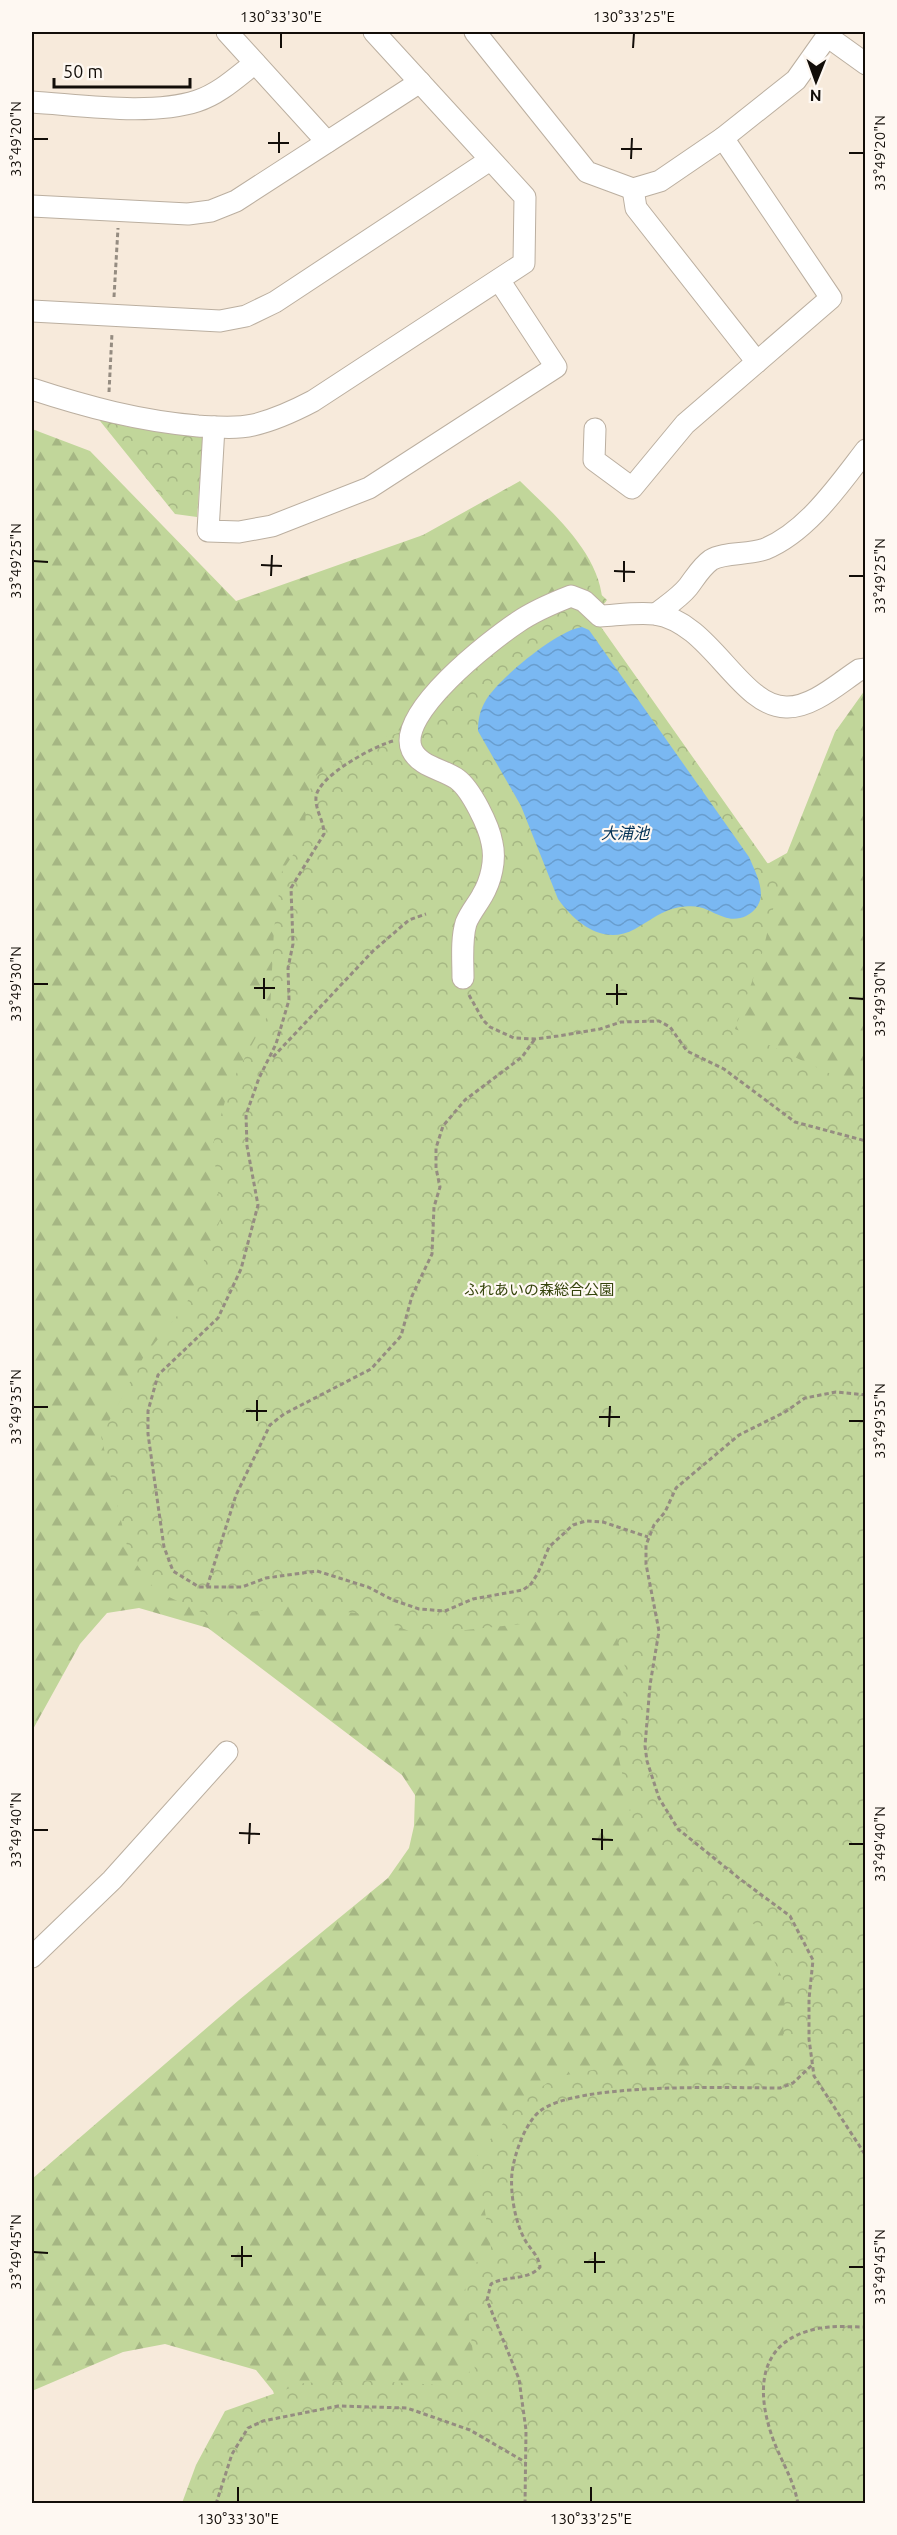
<svg xmlns="http://www.w3.org/2000/svg" width="897" height="2535" viewBox="0 0 897 2535" font-family="Ubuntu,'Noto Sans JP',sans-serif">
<defs>
<pattern id="forest-firs" width="22" height="20" patternUnits="userSpaceOnUse" patternTransform="scale(1.5)"><rect width="22" height="20" fill="#c1d69a"/><path d="M5 1l3.5 6h-7zM16 11l3.5 6h-7z" fill="#a5b683"/></pattern>
<pattern id="park-crowns" width="20" height="18" patternUnits="userSpaceOnUse" patternTransform="scale(1.5)"><rect width="20" height="18" fill="#c1d69a"/><path d="M2 6a3 3 0 1 1 6 0M12 15a3 3 0 1 1 6 0" fill="none" stroke="#a5b683"/></pattern>
<pattern id="water-waves" width="16" height="10" patternUnits="userSpaceOnUse" patternTransform="scale(1.5)"><rect width="16" height="10" fill="#7ab8f2"/><path d="M0 5q4-4 8 0t8 0" fill="none" stroke="#689dce"/></pattern>
</defs>
<rect width="100%" height="100%" fill="#f7eadb"/>
<path fill="url(#forest-firs)" d="M32,429L90,451L236,601L423,535L520,481C560,520 616,567 600,629L728,870L769,863L787,853L835,732L865,690V2503L281,2415L273,2391L256,2370L165,2344L123,2352L32,2391V2179L239,2000L388,1878L409,1848L414,1826L415,1795L402,1775L208,1628L139,1608L107,1613L80,1644L32,1731Z"/>
<g fill="url(#park-crowns)">
<path d="M96,416L129,427L203,436L197,517L175,514Z"/>
<path d="M574,584L592,586L607,600L594,617L780,881L762,954L735,1029L865,1090V2503H182L196,2465L225,2411L304,2383L358,2380L440,2385L475,2370L463,2270L492,2254L476,2157L521,2101L556,2077L603,2068L772,2066L783,2041L785,1984L758,1927L683,1878L632,1818L619,1759L625,1667L613,1623L560,1615L530,1623L419,1635L366,1614L289,1606L214,1618L156,1591L129,1554L101,1436L144,1356L186,1305L221,1218L213,1144L229,1087L270,1011L274,929L282,871L304,839L307,796L317,775L374,740L402,732L567,587Z"/>
</g>
<path fill="url(#water-waves)" d="M582,627L589,630L749,857C758,878 772,902 746,916C740,919 731,920 724,917C706,911 704,904 680,907C662,910 651,920 635,929C604,946 576,924 558,899L521,806L478,731C478,719 480,710 486,700C499,678 558,630 582,627Z"/>
<g fill="none" stroke-linecap="round" stroke-linejoin="round">
<defs>
<g id="minor">
<path d="M227,32L327,142"/>
<path d="M475,32L587,172L633,189L660,181L723,138L796,80L830,32"/>
<path d="M827,36L866,64"/>
<path d="M32,102C80,105 151,116 197,101C219,94 237,77 255,63"/>
<path d="M633,189L636,208L757,362"/>
<path d="M32,206L188,214L211,211L236,201L420,82"/>
<path d="M32,311L220,321L246,316L275,302L490,160"/>
<path d="M32,389C87,407 140,421 198,426C215,427 236,429 253,425C275,420 294,411 313,401L524,263L525,197L374,32"/>
<path d="M214,427L208,531L239,532L272,526L369,488L556,367L499,280"/>
<path d="M595,429L594,460L632,488L685,424L831,298L723,138"/>
<path d="M656,614C666,606 679,598 688,587C695,578 701,567 711,560C723,552 749,555 765,549C807,532 839,485 866,450"/>
<path d="M463,978C463,960 461,940 466,923C470,913 477,905 482,896C491,881 496,860 492,843C489,826 471,789 457,779C443,769 420,767 412,750C395,714 491,640 518,622C534,611 553,603 571,596L584,601L600,616C618,615 638,612 655,614C711,622 739,706 786,707C812,708 839,683 859,670L866,669"/>
<path d="M32,1957L112,1880L227,1752"/>
</g>
</defs>
<use href="#minor" stroke="#bbafa0" stroke-width="23"/>
<g stroke="#958c81" stroke-width="3" stroke-dasharray="4.5 3" stroke-linecap="butt">
<path d="M114,297L118,228"/>
<path d="M109,392L112,333"/>
<path d="M393,741C374,746 318,776 316,797C315,810 324,821 324,834L291,888L293,944L288,968L289,1000L276,1044L259,1078L246,1115L247,1146L258,1205L241,1269L218,1318L158,1375L148,1411V1434L158,1505L164,1547L173,1571L199,1587H242L266,1578L317,1571L368,1587L393,1600L419,1609L445,1611L473,1599L523,1590L531,1584L538,1573L549,1547L573,1525L586,1521L603,1522L648,1537"/>
<path d="M469,995L483,1020L490,1027L514,1038L535,1039L558,1036L600,1029L621,1022L659,1021L670,1027L687,1051L724,1069L795,1122L866,1141"/>
<path d="M273,1057L373,951L409,920L426,914"/>
<path d="M866,1395L836,1392L805,1398L785,1412L739,1435L676,1488L665,1512L654,1525L646,1545V1564L659,1631L650,1685L645,1746L647,1761L659,1798L678,1829L740,1879L790,1916L813,1960L809,1999V2039L814,2076L866,2156"/>
<path d="M207,1587L236,1495L270,1425L284,1414L371,1369L401,1336L412,1296L432,1254L434,1207L440,1187L436,1168V1148L443,1126L465,1100L522,1057L535,1039"/>
<path d="M216,2504L232,2454L248,2428L263,2421L338,2406L407,2408L470,2430L525,2462"/>
<path d="M525,2504L526,2430L519,2379L487,2300L491,2284C506,2275 528,2281 540,2267C539,2256 530,2249 525,2240C515,2222 510,2193 512,2173C514,2155 525,2123 540,2111C578,2082 728,2088 780,2088L793,2083L812,2065"/>
<path d="M798,2504C794,2480 781,2461 773,2439C753,2384 761,2334 829,2327C840,2326 853,2327 866,2327"/>
</g>
<use href="#minor" stroke="#fff" stroke-width="21"/>
</g>
<path fill="none" stroke="#120d08" stroke-width="2" d="M281,48V33M633,48L634,33M33,139H48M268,143H289M621,149H642M279,153V132M849,153H864M631,159L632,138M33,561L48,562M261,565L282,566M614,571L635,572M271,576L272,555M849,576H864M624,582V561M33,984H48M254,988H275M606,994H627M849,998L864,999M264,999V978M617,1005V984M33,1407H48M246,1411H267M599,1417H620M257,1421V1400M849,1421H864M609,1427L610,1406M33,1830H48M239,1833L260,1834M592,1839L613,1840M249,1844L250,1823M849,1844H864M602,1850V1829M33,2252L48,2253M231,2256H252M584,2262H605M242,2267V2246M849,2267H864M595,2273V2252M238,2502V2487M591,2502V2487"/>
<g text-anchor="middle" stroke-width="4.5" stroke-linejoin="round" paint-order="stroke">
<g font-size="15" fill="#35440b" stroke="#fef8f2">
<text x="539" y="1295">ふれあいの森総合公園</text>
</g>
<g font-size="16" font-style="italic" fill="#002f53" stroke="#fef8f2">
<text x="625" y="839">大浦池</text>
</g>
</g>
<rect width="897" height="2535" fill="none" stroke="#fef8f2" stroke-width="66"/>
<g transform="translate(816 81) rotate(181)" stroke="#fef8f2" stroke-width="4.5" paint-order="stroke">
<path d="M0-4.5L10 22L0 15L-10 22Z" fill="#120d08"/>
<text y="-9" font-size="16" font-weight="bold" text-anchor="middle" fill="#120d08">N</text>
</g>
<path d="M54 78v9h136v-9" fill="none" stroke="#120d08" stroke-width="3"/>
<text x="63" y="78" font-size="18" fill="#120d08" stroke="#fef8f2" stroke-width="4.5" paint-order="stroke">50 m</text>
<rect x="33" y="33" width="831" height="2469" fill="none" stroke="#120d08" stroke-width="2"/>
<g font-size="15" text-anchor="middle" fill="#120d08">
<text x="281" y="22">130°33'30"E</text>
<text x="634" y="22">130°33'25"E</text>
<text transform="translate(16 139) rotate(-90)" y="5">33°49'20"N</text>
<text transform="translate(880 153) rotate(-90)" y="5">33°49'20"N</text>
<text transform="translate(16 561) rotate(-90)" y="5">33°49'25"N</text>
<text transform="translate(880 576) rotate(-90)" y="5">33°49'25"N</text>
<text transform="translate(16 984) rotate(-90)" y="5">33°49'30"N</text>
<text transform="translate(880 999) rotate(-90)" y="5">33°49'30"N</text>
<text transform="translate(16 1407) rotate(-90)" y="5">33°49'35"N</text>
<text transform="translate(880 1421) rotate(-90)" y="5">33°49'35"N</text>
<text transform="translate(16 1830) rotate(-90)" y="5">33°49'40"N</text>
<text transform="translate(880 1844) rotate(-90)" y="5">33°49'40"N</text>
<text transform="translate(16 2252) rotate(-90)" y="5">33°49'45"N</text>
<text transform="translate(880 2267) rotate(-90)" y="5">33°49'45"N</text>
<text x="238" y="2524">130°33'30"E</text>
<text x="591" y="2524">130°33'25"E</text>
</g>
</svg>
